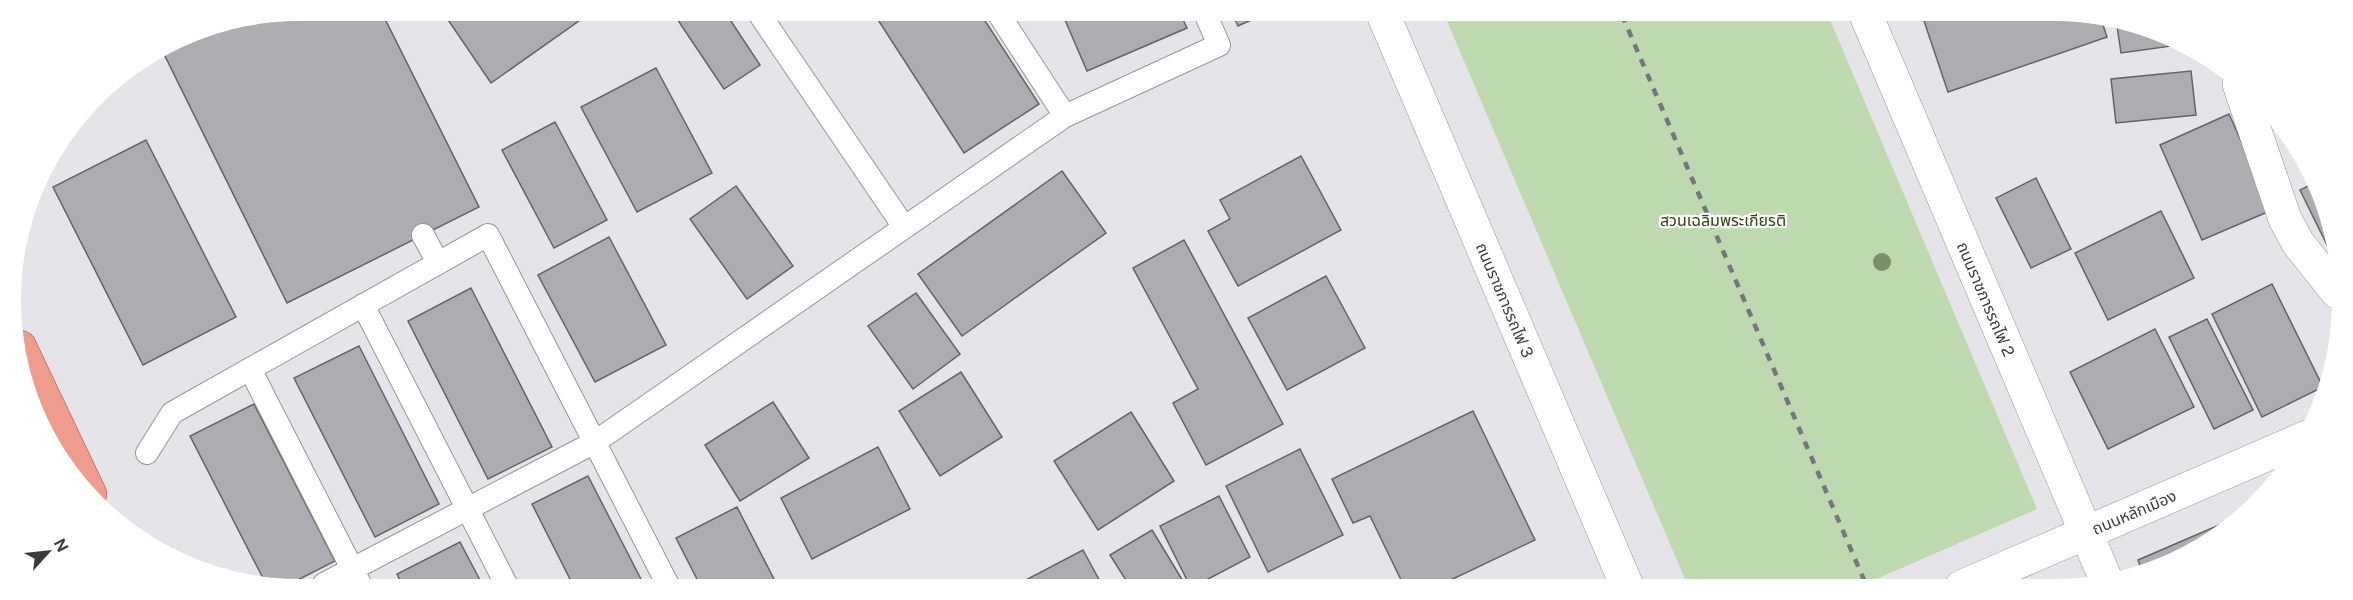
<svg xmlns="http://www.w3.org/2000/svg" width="2353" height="600" viewBox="0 0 2353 600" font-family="'Public Sans','Noto Sans Thai',sans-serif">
<rect width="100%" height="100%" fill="#e4e4e9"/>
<path fill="#bed8af" d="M1444,14L1828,15L2037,509L1858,587L1688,586Z"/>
<g fill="#adacb1" stroke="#646368" stroke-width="1.5">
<path d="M300,10L381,11L479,207L287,303L164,54L221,26Z"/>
<path d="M442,11H593L491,83Z"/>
<path d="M682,12H725L760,65L724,89L675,16Z"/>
<path d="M873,12L980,13L1039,104L964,153Z"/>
<path d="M1062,13H1180L1187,28L1087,71Z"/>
<path d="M1232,13H1267L1238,26Z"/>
<path d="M1922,15L2100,16L2107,37L1948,92Z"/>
<path d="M2116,19L2179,45L2121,53Z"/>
<path d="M656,68L712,173L637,212L581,107Z"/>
<path d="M2191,71L2196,115L2116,123L2111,79Z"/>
<path d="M2229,114L2272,210L2202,240L2160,145Z"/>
<path d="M555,122L607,220L554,248L502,150Z"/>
<path d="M146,140L236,317L143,365L53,187Z"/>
<path d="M1301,156L1341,230L1238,286L1208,231L1230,219L1220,200Z"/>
<path d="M1062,171L1106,233L962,336L918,274Z"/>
<path d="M2036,178L2071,249L2031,268L1996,198Z"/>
<path d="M2312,184L2337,243L2328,247L2300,190Z"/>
<path d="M736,186L793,266L747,299L690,219Z"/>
<path d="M2161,211L2194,278L2108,320L2075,253Z"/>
<path d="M609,237L666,345L595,382L538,275Z"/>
<path d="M1184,240L1283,424L1206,465L1173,403L1198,389L1133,268Z"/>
<path d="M1326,276L1365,348L1287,390L1248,318Z"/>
<path d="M2272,284L2323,387L2262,417L2212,314Z"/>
<path d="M471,288L552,447L488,479L408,321Z"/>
<path d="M916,293L960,354L913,389L868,326Z"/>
<path d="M2207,319L2253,410L2214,429L2169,337Z"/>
<path d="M2155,329L2194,407L2108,449L2070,372Z"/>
<path d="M359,346L439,504L375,537L294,378Z"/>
<path d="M961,372L1002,437L940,476L899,411Z"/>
<path d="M773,402L809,458L740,501L705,445Z"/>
<path d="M254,404L335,561L290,584H266L190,436Z"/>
<path d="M1473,411L1535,540L1438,586H1404L1370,516L1353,523L1332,479Z"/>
<path d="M1131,412L1174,481L1098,530L1054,461Z"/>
<path d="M878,447L910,509L812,559L781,498Z"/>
<path d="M1300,449L1343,535L1268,572L1226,486Z"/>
<path d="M588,476L644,585H573L532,504Z"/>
<path d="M1219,496L1250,557L1195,586H1190L1160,526Z"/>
<path d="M737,507L777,585H700L676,538Z"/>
<path d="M2240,516L2241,519L2181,560L2142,571L2138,560Z"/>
<path d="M1152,530L1186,586L1129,585L1110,555Z"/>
<path d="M460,542L482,584H402L397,574Z"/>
<path d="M1083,550L1102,585H1016Z"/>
</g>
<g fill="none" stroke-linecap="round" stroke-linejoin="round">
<defs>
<g id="lane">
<path d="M758,12L904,227"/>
<path d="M998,13L1065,116"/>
<path d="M423,235L438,263"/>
<path d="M363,305L506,584"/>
<path d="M250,369L360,584"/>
<path d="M147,453L172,413L488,235L668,585"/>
<path d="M324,584L595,442L1065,116L1219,45L1205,13"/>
</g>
<g id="street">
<path d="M1383,14L1627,586"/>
<path d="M1866,15L2107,582"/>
<path d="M2239,84L2285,219L2298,243L2337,292"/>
</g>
<path id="secondary" d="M1961,587L2307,437"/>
<path id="primary" d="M20,347L90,494"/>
</defs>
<use href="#lane" stroke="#96969b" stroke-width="24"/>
<use href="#street" stroke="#96969b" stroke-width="34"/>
<use href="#secondary" stroke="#96969b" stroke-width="34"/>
<use href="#primary" stroke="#aa5042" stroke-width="34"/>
<use href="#lane" stroke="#fff" stroke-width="22"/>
<use href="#street" stroke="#fff" stroke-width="33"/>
<use href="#secondary" stroke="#fff" stroke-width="33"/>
<use href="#primary" stroke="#ef9c8f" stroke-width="33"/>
<path stroke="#767679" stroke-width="4.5" stroke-dasharray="8 8" stroke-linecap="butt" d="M1622,15L1867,587"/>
</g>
<circle fill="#7a8e69" cx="1882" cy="262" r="9"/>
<g text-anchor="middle" stroke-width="4.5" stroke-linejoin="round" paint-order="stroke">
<g font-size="16" fill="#244800" stroke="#fff">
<text x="1723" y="226">สวนเฉลิมพระเกียรติ</text>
</g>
<g font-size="16" fill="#3c3c3e" stroke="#fff">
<text transform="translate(1986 299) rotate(67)" y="6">ถนนราชการรถไฟ 2</text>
<text transform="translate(1505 300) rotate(67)" y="6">ถนนราชการรถไฟ 3</text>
<text transform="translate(2134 512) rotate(-23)" y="6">ถนนหลักเมือง</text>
</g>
</g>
<path d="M0 0H2353V600H0ZM300 21H2053A279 279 0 0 1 2332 300V300A279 279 0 0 1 2053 579H300A279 279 0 0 1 21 300V300A279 279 0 0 1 300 21Z" fill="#fff" fill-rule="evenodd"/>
<g transform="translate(48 552) rotate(63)" stroke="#ffffff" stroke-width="4.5" paint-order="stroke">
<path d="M0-4.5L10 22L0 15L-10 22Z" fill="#3c3c3e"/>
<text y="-9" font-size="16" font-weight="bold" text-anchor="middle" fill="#3c3c3e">N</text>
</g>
</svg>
